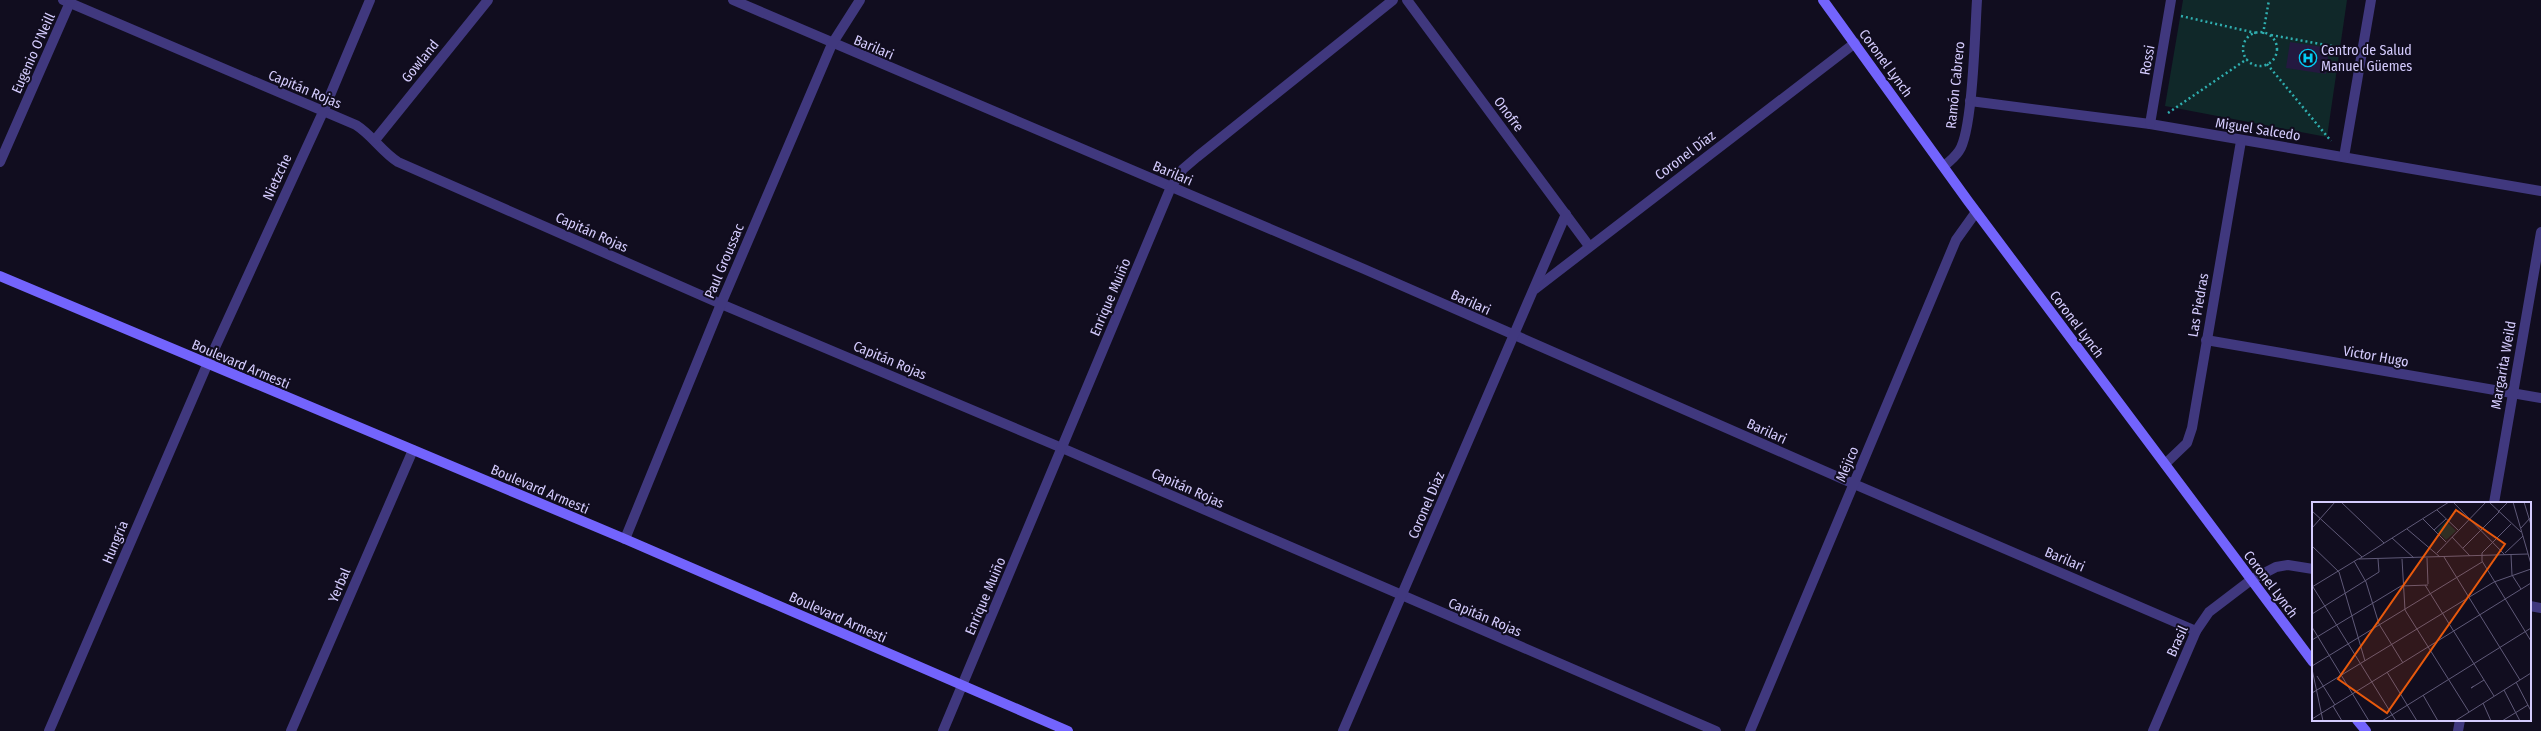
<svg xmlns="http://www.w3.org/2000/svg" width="2541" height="731" viewBox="0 0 2541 731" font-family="'Fira Sans Condensed',sans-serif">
<rect width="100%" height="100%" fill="#110d1f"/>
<path fill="#102829" d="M2183,0H2347L2327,137L2165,106Z"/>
<path fill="#241940" d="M2290,42L2329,48L2326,74L2286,68Z"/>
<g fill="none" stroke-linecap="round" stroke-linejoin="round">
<g stroke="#2faeaf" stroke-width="2.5" stroke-dasharray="2 3" stroke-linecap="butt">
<path d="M2181,16L2256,33"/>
<circle cx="2260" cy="49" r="17"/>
<path d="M2263,34L2269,0"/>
<path d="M2271,35L2348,49"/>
<path d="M2267,64L2331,141"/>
<path d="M2168,113L2247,59"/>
</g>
<g stroke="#40387e" stroke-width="10">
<path d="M63,0L356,125C372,135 382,152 398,162L721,304L1062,448L1716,731"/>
<path d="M733,0L1364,269L1854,484L2196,631"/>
<path d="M1407,0L1589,246"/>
<path d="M1970,101L2150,124L2541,191"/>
<path d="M2150,124L2171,0"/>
<path d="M375,140L488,0"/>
<path d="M2344,157L2371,0"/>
<path d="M0,162L71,0"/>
<path d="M1944,166C1949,162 1955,157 1959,151C1973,131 1975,29 1977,0"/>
<path d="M1535,289L1855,43"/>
<path d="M2206,340L2541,398"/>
<path d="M2165,464L2187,443L2192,428L2241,141"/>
<path d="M2494,503L2541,232"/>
<path d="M625,539L721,304L832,44L860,0"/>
<path d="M2530,606L2541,608"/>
<path d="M49,731L207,365L323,112L370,0"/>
<path d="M291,731L413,450"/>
<path d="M943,731L1171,187L1183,169L1197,157L1393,0"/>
<path d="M1343,731L1566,214"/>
<path d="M1750,731L1956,240L1976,212"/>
<path d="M2153,731L2196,631L2209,612L2251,580L2276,567L2288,565L2313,569"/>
<path d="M2458,731L2460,720"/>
</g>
<g stroke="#7364fd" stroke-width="10">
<path d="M1823,0L1968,201L2313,662"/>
<path d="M0,276L625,539L1068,731"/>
<path d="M2357,720L2366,731"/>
</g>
</g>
<defs>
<symbol id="hospital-ring" viewBox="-11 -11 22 22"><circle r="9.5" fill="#110d1f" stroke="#03caf3" stroke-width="1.5"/><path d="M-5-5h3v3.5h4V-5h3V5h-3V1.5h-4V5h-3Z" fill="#03caf3"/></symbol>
</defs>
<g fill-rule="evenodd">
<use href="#hospital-ring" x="2298" y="48" width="20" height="20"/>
</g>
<g text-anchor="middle" stroke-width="4" stroke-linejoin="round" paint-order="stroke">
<g font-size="14" fill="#d5ccfe" stroke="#110d1f">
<text transform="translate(874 47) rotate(23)" y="5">Barilari</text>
<text transform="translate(33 53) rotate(-66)" y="5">Eugenio O'Neill</text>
<text transform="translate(2147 60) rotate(-80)" y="5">Rossi</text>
<text transform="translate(420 61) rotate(-51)" y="5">Gowland</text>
<text transform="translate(1886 63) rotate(54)" y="5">Coronel Lynch</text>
<text transform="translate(1955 85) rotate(-84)" y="5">Ramón Cabrero</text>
<text transform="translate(305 89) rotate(23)" y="5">Capitán Rojas</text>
<text transform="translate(1509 114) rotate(53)" y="5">Onofre</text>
<text transform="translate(2258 129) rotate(9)" y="5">Miguel Salcedo</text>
<text transform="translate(1685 155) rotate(-37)" y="5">Coronel Díaz</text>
<text transform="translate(1173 173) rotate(23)" y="5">Barilari</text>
<text transform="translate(277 177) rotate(-65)" y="5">Nietzche</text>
<text transform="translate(592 232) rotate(24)" y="5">Capitán Rojas</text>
<text transform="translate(724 261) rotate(-67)" y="5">Paul Groussac</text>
<text transform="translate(1110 297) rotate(-67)" y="5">Enrique Muiño</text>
<text transform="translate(1471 302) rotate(24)" y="5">Barilari</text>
<text transform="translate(2198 305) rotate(-80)" y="5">Las Piedras</text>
<text transform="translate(2077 324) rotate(53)" y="5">Coronel Lynch</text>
<text transform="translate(2376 356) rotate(10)" y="5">Victor Hugo</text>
<text transform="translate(890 360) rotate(23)" y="5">Capitán Rojas</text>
<text transform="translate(241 364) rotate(23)" y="5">Boulevard Armesti</text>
<text transform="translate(2503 365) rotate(-80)" y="5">Margarita Weild</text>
<text transform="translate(1767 431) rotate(24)" y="5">Barilari</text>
<text transform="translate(1847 464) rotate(-67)" y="5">Méjico</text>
<text transform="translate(1188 488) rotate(24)" y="5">Capitán Rojas</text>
<text transform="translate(540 489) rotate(23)" y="5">Boulevard Armesti</text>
<text transform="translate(1426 505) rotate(-67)" y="5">Coronel Díaz</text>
<text transform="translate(115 542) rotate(-67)" y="5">Hungría</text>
<text transform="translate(2065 559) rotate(23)" y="5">Barilari</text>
<text transform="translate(2271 584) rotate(53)" y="5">Coronel Lynch</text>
<text transform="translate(339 585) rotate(-67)" y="5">Yerbal</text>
<text transform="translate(985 596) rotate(-67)" y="5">Enrique Muiño</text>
<text transform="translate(838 617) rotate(24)" y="5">Boulevard Armesti</text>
<text transform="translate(1485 617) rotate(23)" y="5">Capitán Rojas</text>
<text transform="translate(2177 641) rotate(-66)" y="5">Brasil</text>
</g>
<g font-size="14" fill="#d5ccfe" stroke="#110d1f" text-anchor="start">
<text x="2321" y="55">Centro de Salud<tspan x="2321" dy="16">Manuel Güemes</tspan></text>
</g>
</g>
<g transform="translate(2312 502)">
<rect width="219" height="219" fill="#110d1f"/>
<path d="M134,19L144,29L134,38L125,29Z" fill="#102829"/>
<path fill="none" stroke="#5f5978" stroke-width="1" d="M29,0L72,41M141,0L193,53M177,0L209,30M201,0L219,62M212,0L219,23M125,8L146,28M0,9L50,55M186,10L196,0M111,17L134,40M199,22L170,51V59L219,139M0,26L23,0M209,26L219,15M95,27L128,55M122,28L134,17M140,35L158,54M80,36L102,56M0,44L27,70L53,159M151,46L187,10M125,51L174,0M193,51L211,34M199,53L200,73L209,87M132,55L208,178M115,56L116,82M47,57L137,0M90,57L93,108L157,210M42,59L54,80L67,122L91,161M113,83L182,194M0,85L46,57L216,52M1,85L84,219M0,112L67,70L66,57M0,125L57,219M0,138L89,84L116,83M0,164L170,60M0,167L11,219M75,170L105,219M5,174L23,203M204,180L219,209M162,184L159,186L172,178M192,188L208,219M0,191L182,80L219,67M111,193L126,219M171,201L179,219M21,204L30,219M0,217L219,81M70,219L219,126M143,219L219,171M190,219L216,203"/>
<path fill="#e8590c" fill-opacity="0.15" stroke="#e8590c" stroke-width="2" d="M144,8L193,42L75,211L26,177Z"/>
<rect width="219" height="219" fill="none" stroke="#d5ccfe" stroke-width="2"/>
</g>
</svg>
